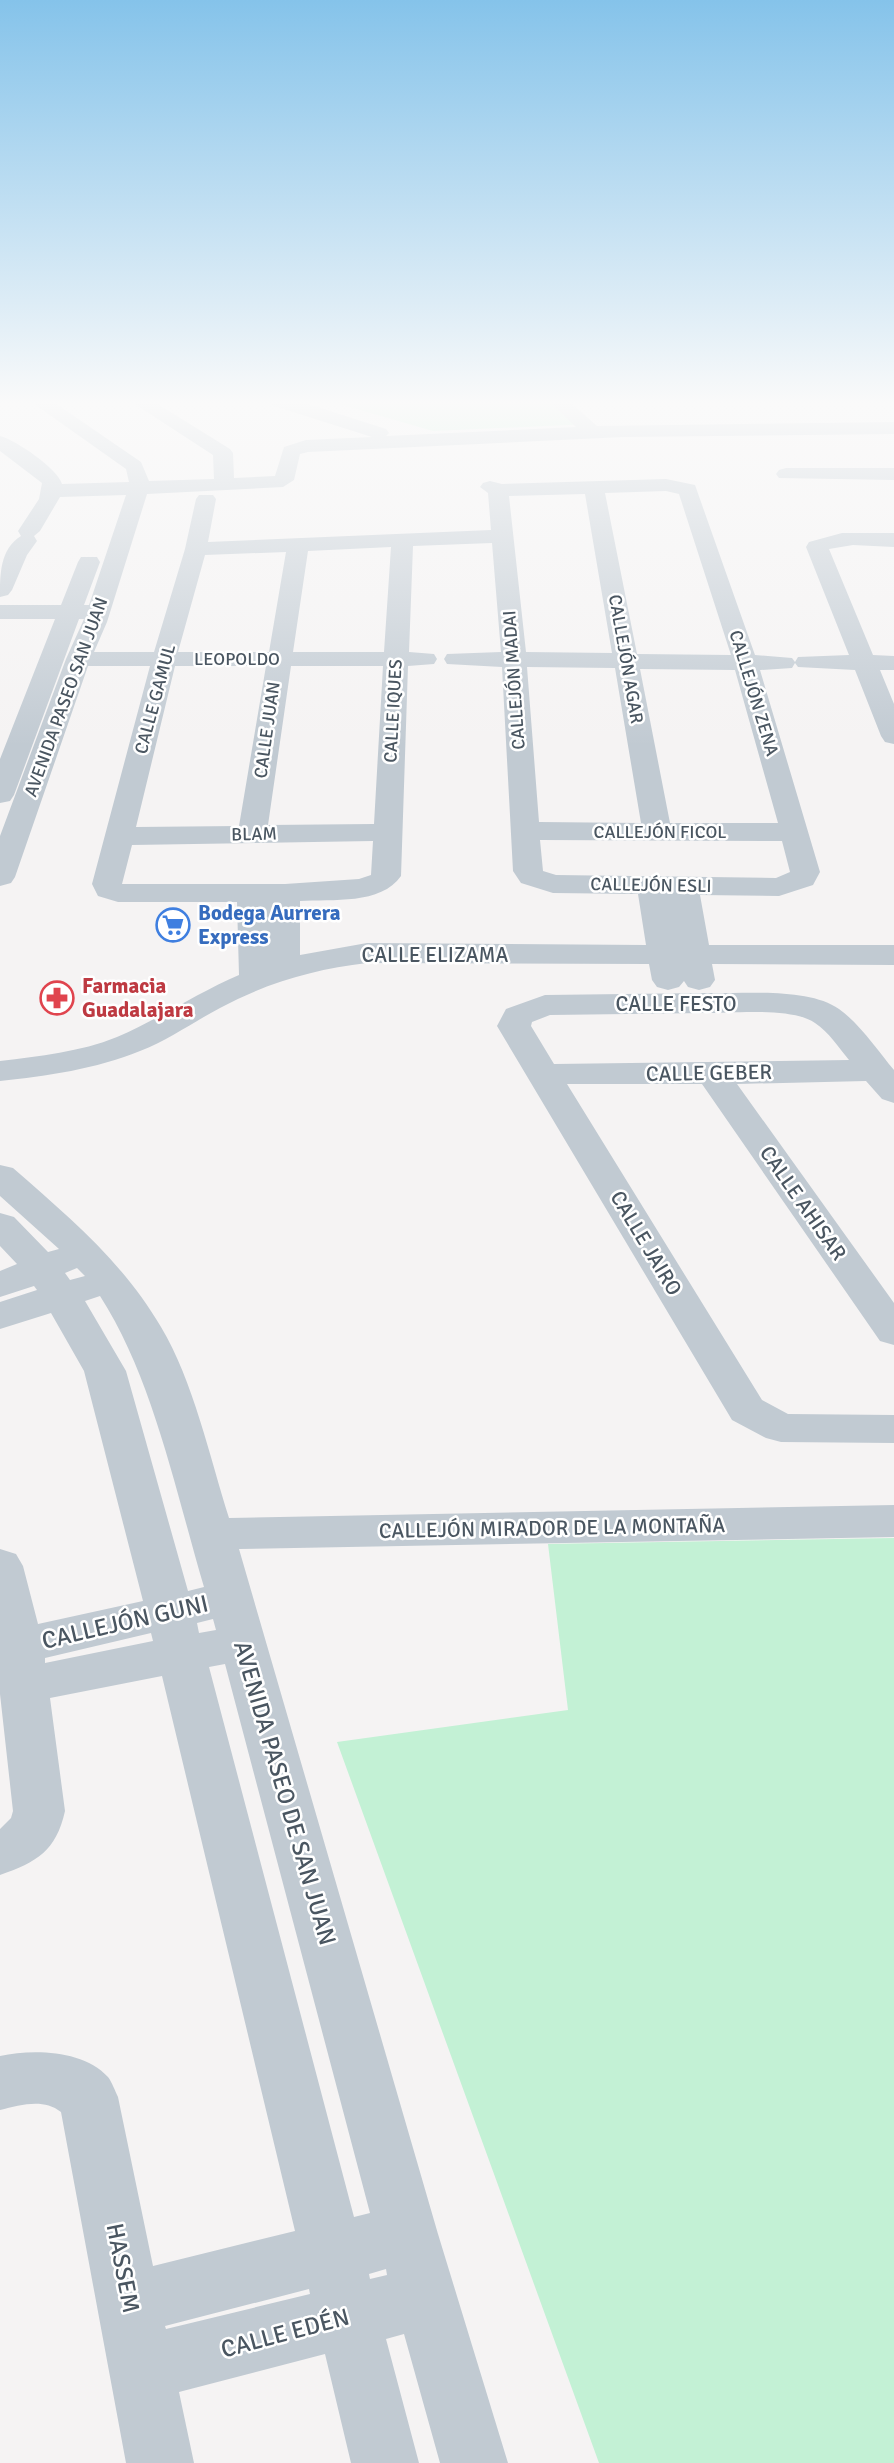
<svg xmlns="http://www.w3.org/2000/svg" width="894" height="2463" viewBox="0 0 894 2463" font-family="Signika,sans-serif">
<rect width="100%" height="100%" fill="#f5f3f3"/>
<g fill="#c3f1d5">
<path d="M329,401H566L589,424L433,431Z"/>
<path d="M894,1538V2463H599L337,1742L568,1710L548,1544Z"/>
</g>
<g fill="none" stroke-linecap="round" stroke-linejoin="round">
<g fill="#c1cad2" fill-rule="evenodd">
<path d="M30,401H52L141,462L149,481L214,479L213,455L130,401H153L230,449L233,453L234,478L275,476L284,447L306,440L372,437L271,405L269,401H299L386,429L389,433L386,436L576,427L549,401H569L597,426L894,422V434L623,437L308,452L300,454L294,480L283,487L147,494L107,622L94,652H154L185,549L196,499L199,495H213L216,499L208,542L491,530L488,493L480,487L483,483L490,481L502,484L666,479L695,485L755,655L792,658L795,662L798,657L849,655L806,547L809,542L842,533H894V547L853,545L829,549L873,655L894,656V670H880L894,704V744L885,742L881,736L855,670L798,667L795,663L792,668L760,670L820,872L813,885L779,896L700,895L709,945H894V965L712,964L715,980L710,987L699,990L688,987L684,981L679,987L668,990L657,987L652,980L649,964L367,963C315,969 266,983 220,1008C193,1022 169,1040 140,1051C96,1069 47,1076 0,1081V1061C40,1056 80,1052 117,1037C159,1019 197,993 239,975L237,902H118L98,896L92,884L150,666H88L15,877L11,883L0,886V836L66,659L84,619H79L14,795L10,801L0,803V759L55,619H0V605H61L78,562L81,557H97L100,562L84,605H89L126,495L60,497L40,531L34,536L37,541L27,555L12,590L8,595L0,597C0,574 0,549 21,536L18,531L39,499L42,483L0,451V436C16,440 58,469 62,484L129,482L126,469ZM666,491L679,494L731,655L637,654L605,493ZM585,494L612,653L526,652L509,496ZM492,543L501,652L447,654L444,659L447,664L502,667L513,871L521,883L553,893L638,894L646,945L367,943L300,955V901C332,899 381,905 401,876L408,666L434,664L437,659L434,654L409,652L413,546ZM391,547L384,652H293L308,551ZM286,552L269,652H178L205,555ZM175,666H266L239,826L136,827ZM291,666H383L374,824L268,825ZM527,667L615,668L641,823L539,822ZM640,669L735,670L778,823H670ZM540,840L782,841L790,872L776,878L556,875L543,871ZM373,841L371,875L359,879L285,884H122L132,845Z"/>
<path d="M786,468H894V480L779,478L776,474L779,470Z"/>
<path d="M705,993C742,994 808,987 839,1009C860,1024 878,1051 894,1070V1103L882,1099L866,1081L737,1084L894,1303V1345L880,1341L702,1084H567L762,1400L788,1414L894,1415V1443L781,1442L766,1438L732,1420L497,1026L506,1009L545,995ZM705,1013C734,1013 792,1007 815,1023C829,1032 839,1048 849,1060L554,1064L531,1026L532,1022L550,1015Z"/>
<path d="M0,1165L13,1168C70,1218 122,1261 161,1327C193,1380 210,1458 229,1518L894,1505V1537L239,1549L438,2234L508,2463H440L404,2334L386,2339L419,2463H351L325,2354L179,2392L194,2463H126L61,2112C43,2098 21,2105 0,2110V2056C33,2049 83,2050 108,2077C112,2082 115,2091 118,2097L153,2266L295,2231L162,1676L50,1698L65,1811C56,1851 37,1862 0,1875V1829L11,1818L13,1811L0,1694V1549L16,1554L23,1566L38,1624L143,1601L84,1371L51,1313L0,1329V1302L37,1290L34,1286L0,1297V1271L17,1264L0,1246V1213L14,1217L48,1252L59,1249L0,1196ZM77,1268L85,1276L70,1280L65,1273ZM100,1296C153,1378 176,1493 204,1587L188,1591L126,1371L85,1301ZM213,1619L216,1630L199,1633L197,1623ZM151,1633L153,1641L45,1663V1658ZM225,1664L370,2213L354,2217L209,1667ZM386,2269L387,2275L370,2279L369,2274ZM309,2289L310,2294L166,2329L165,2326Z"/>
</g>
</g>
<linearGradient id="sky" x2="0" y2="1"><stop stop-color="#85c3ea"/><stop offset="0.54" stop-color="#fafafa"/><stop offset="1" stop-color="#fafafa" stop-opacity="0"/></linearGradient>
<rect width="894" height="746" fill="url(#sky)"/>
<defs>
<symbol id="supermarket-ring" viewBox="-11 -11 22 22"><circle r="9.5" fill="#fff" stroke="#3f7fe0" stroke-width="1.5"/><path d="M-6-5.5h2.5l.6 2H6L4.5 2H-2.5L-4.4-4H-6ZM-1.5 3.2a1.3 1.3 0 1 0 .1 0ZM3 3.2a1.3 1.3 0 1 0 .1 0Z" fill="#3f7fe0"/></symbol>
<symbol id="pharmacy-ring" viewBox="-11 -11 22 22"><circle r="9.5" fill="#fff" stroke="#e0444e" stroke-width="1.5"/><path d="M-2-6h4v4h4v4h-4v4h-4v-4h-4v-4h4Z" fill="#e0444e"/></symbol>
</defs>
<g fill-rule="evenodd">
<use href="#supermarket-ring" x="154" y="906" width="38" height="38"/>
<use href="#pharmacy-ring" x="38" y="979" width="38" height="38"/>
</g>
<g text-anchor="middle" stroke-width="5" stroke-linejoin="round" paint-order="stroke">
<g font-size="18" fill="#4a5661" stroke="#fff">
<text x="237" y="665">LEOPOLDO</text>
<text transform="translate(626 659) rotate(80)" y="6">CALLEJÓN AGAR</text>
<text transform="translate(514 680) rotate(-94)" y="6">CALLEJÓN MADAI</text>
<text transform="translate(754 693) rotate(73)" y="6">CALLEJÓN ZENA</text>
<text transform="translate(66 697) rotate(-70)" y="6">AVENIDA PASEO SAN JUAN</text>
<text transform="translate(155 699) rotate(-75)" y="6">CALLE GAMUL</text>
<text transform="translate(393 711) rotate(-87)" y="6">CALLE IQUES</text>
<text transform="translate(267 730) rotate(-82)" y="6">CALLE JUAN</text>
<text x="660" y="838">CALLEJÓN FICOL</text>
<text transform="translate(254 834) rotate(-1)" y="6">BLAM</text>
<text transform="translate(651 885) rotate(1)" y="6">CALLEJÓN ESLI</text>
</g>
<g font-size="21" font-weight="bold" fill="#366cbe" stroke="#fff" text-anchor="start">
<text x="198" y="920">Bodega Aurrera<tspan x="198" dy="24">Express</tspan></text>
</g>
<g font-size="21" fill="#4a5661" stroke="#fff">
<text x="435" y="962">CALLE ELIZAMA</text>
<text x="676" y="1011">CALLE FESTO</text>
<text transform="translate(709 1073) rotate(-1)" y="7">CALLE GEBER</text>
<text transform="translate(803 1203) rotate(55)" y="7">CALLE AHISAR</text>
<text transform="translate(646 1243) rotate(59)" y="7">CALLE JAIRO</text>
<text transform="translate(552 1528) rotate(-1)" y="7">CALLEJÓN MIRADOR DE LA MONTAÑA</text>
</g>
<g font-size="21" font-weight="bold" fill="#be3a42" stroke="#fff" text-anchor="start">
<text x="82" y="993">Farmacia<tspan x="82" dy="24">Guadalajara</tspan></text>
</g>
<g font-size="24" fill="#4a5661" stroke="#fff">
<text transform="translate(125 1622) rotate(-13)" y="8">CALLEJÓN GUNI</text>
<text transform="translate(285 1793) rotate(74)" y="8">AVENIDA PASEO DE SAN JUAN</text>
<text transform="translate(123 2268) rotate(79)" y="8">HASSEM</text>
<text transform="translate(285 2333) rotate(-15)" y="8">CALLE EDÉN</text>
</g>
</g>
</svg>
